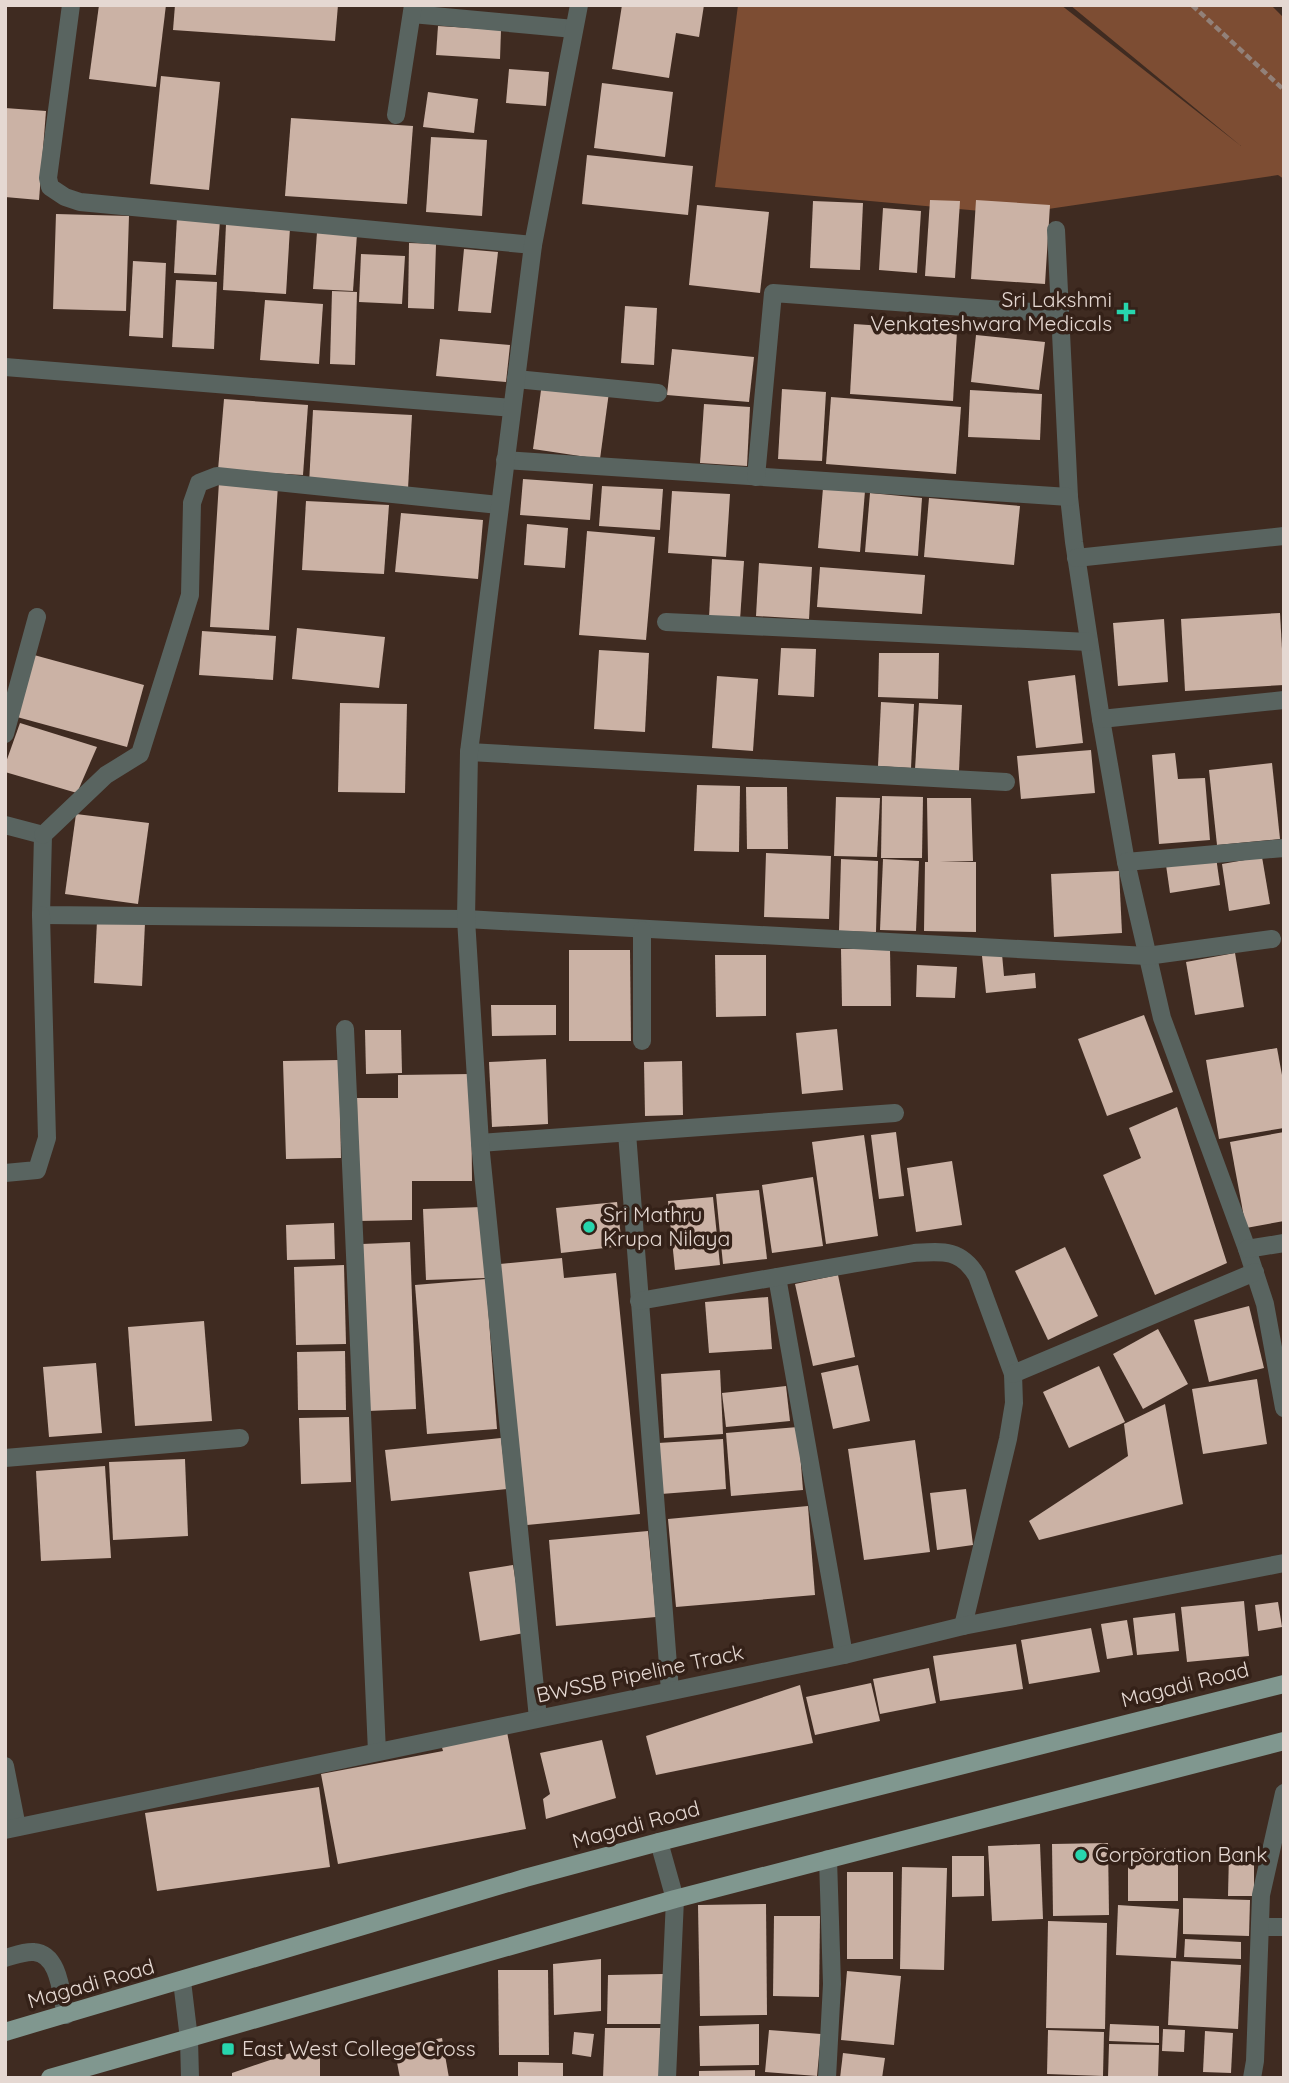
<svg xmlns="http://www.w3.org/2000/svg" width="1289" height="2083" viewBox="0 0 1289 2083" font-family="Quicksand,sans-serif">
<rect width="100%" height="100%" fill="#3f2b21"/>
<path fill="#7d4d33" d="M738,5H1061L1241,146L1070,5H1271L1284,18V179L1278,175L1014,214L715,187Z"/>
<g fill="#cbb2a5">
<path d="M99,5H166L156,87L89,79Z"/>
<path d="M175,5H338L335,41L173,30Z"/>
<path d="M622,5H704L699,37L676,33L669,78L612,69Z"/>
<path d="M438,26L501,30L500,59L436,55Z"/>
<path d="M509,69L549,72L546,106L506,103Z"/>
<path d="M161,76L220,82L209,190L150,184Z"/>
<path d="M602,83L673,92L665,157L594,148Z"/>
<path d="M428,92L478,99L474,133L423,127Z"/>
<path d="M5,108L46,111L39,200L5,197Z"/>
<path d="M291,118L413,126L407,204L285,196Z"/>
<path d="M431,137L487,140L482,216L426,212Z"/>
<path d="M587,155L693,166L688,215L582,204Z"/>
<path d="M930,200L960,201L955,278L925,276Z"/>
<path d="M976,200L1050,205L1045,284L971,279Z"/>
<path d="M813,201L863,203L860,270L810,268Z"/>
<path d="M697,205L769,212L760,293L689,285Z"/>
<path d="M883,208L921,211L917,273L879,270Z"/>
<path d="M56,214L129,216L126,311L53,309Z"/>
<path d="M177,217L220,220L216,275L174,273Z"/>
<path d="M226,224L290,228L286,294L223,290Z"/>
<path d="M317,232L357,234L353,291L313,289Z"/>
<path d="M409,243L436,244L434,309L408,308Z"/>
<path d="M464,249L498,252L491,313L458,311Z"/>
<path d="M361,254L405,256L402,304L359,302Z"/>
<path d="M133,261L166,263L163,338L129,336Z"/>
<path d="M176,280L217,282L214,349L172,347Z"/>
<path d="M332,291L357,292L355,365L330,364Z"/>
<path d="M265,300L323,304L319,364L260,360Z"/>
<path d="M625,306L657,308L654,365L621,363Z"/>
<path d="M854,324L957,331L953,401L850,394Z"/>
<path d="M976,335L1045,342L1039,390L971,382Z"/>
<path d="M440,339L510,345L506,382L436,376Z"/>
<path d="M672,349L754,357L749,402L667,395Z"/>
<path d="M542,383L609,392L600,459L533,449Z"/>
<path d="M782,389L826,392L822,461L778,459Z"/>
<path d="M970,390L1042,394L1040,440L968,437Z"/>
<path d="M831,397L961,407L956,474L826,464Z"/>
<path d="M224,399L308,405L303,475L218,470Z"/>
<path d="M704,404L750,407L747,466L700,463Z"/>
<path d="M313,410L412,415L408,489L309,484Z"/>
<path d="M523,479L593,484L590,520L520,515Z"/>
<path d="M219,482L278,485L269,630L210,627Z"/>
<path d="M602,486L663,489L660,530L599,526Z"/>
<path d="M823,488L865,491L860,552L818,548Z"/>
<path d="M672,491L730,494L726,557L668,553Z"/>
<path d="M870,493L922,498L918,556L865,552Z"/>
<path d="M929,498L1020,506L1014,565L924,557Z"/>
<path d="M306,501L389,505L384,574L302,570Z"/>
<path d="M401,513L483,520L478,579L395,572Z"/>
<path d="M527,524L568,528L565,568L524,565Z"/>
<path d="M587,531L655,537L646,640L579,635Z"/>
<path d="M712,559L744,561L740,620L709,618Z"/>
<path d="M759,563L812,567L809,619L756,616Z"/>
<path d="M820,567L925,575L922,614L817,607Z"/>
<path d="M1280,613L1284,685L1185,691L1181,619Z"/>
<path d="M1164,619L1168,682L1118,686L1113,623Z"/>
<path d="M297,628L385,637L379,688L292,679Z"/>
<path d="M202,631L276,636L273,680L199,675Z"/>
<path d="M781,648L816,649L814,697L778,695Z"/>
<path d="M599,650L649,653L645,732L594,729Z"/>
<path d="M879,653H939L938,699L878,697Z"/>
<path d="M34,655L144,685L127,747L17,717Z"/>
<path d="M1075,675L1083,743L1036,748L1028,681Z"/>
<path d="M717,676L758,679L753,751L712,748Z"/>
<path d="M881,702L914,704L911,768L878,766Z"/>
<path d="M340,703L407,704L405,793L338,792Z"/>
<path d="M919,703L962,705L959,771L915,769Z"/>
<path d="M20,723L97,747L77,793L5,772V765Z"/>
<path d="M1091,750L1095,793L1021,799L1017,756Z"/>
<path d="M1175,753L1178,779L1205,778L1210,840L1159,844L1152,755Z"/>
<path d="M1272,763L1280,839L1217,845L1209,770Z"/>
<path d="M697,785L740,786L739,852L694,851Z"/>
<path d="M746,787H787L788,849H747Z"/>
<path d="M882,796L923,797L922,858H881Z"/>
<path d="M836,797L880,798L877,857L834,856Z"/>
<path d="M927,798H971L973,861L940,862H976V932L924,931L925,862H928Z"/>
<path d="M76,814L149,823L138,904L65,894Z"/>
<path d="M766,853L831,856L829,919L764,917Z"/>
<path d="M1216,857L1220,885L1170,893L1166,865Z"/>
<path d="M1262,857L1270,904L1229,911L1222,864Z"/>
<path d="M841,859L878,861L876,932L839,931Z"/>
<path d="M883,859L919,861L916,931L880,930Z"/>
<path d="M1119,871L1122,933L1054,937L1051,874Z"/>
<path d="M97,921L145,923L142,986L94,983Z"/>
<path d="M841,949H890L891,1006H842Z"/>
<path d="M569,950H630L631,1041H569Z"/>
<path d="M1235,953L1244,1007L1195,1015L1186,962Z"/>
<path d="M1002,954L1004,976L1035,973L1036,988L986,993L982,956Z"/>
<path d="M715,955H766V1016L716,1017Z"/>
<path d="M917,965L957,967L955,998L916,997Z"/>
<path d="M491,1005H556V1035L492,1036Z"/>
<path d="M1144,1015L1173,1092L1107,1116L1078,1039Z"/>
<path d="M837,1029L843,1090L802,1094L796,1033Z"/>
<path d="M365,1030H401L402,1073L366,1074Z"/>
<path d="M1277,1048L1284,1086V1128L1219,1139L1206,1060Z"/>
<path d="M546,1059L548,1124L492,1127L489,1062Z"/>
<path d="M339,1060L341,1158L286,1159L283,1061Z"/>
<path d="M682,1061L683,1115L645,1116L644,1062Z"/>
<path d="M471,1074L472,1181H412V1220L358,1221L357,1098H398V1075Z"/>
<path d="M1177,1107L1227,1263L1155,1295L1103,1175L1141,1158L1129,1128Z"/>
<path d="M896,1132L904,1196L879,1199L871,1135Z"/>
<path d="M1284,1132V1221L1246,1228L1230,1142Z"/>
<path d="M864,1135L878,1236L826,1244L812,1142Z"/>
<path d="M952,1161L962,1225L916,1232L907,1168Z"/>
<path d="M813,1177L823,1246L772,1253L762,1185Z"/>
<path d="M759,1190L767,1259L723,1264L716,1194Z"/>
<path d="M713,1197L720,1265L675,1270L668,1201Z"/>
<path d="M617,1202L622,1246L561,1253L556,1208Z"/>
<path d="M482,1207L485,1278L426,1280L423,1209Z"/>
<path d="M334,1223L335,1259L287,1260L286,1225Z"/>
<path d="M410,1242L416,1409L368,1411L362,1244Z"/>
<path d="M1065,1247L1098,1316L1048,1340L1015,1271Z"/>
<path d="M562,1258L564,1278L616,1273L640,1514L527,1525L500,1264Z"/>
<path d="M344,1265L346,1344L296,1345L294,1267Z"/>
<path d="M838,1275L855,1357L813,1366L795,1284Z"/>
<path d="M486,1279L497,1429L427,1434L415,1285Z"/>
<path d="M768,1297L772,1349L709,1353L705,1302Z"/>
<path d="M1249,1306L1264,1368L1209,1382L1194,1320Z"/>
<path d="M204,1321L212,1421L135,1426L128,1327Z"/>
<path d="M1158,1329L1188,1384L1143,1409L1113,1354Z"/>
<path d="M345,1351L346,1410H298L297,1352Z"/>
<path d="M96,1363L102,1433L49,1437L43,1367Z"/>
<path d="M858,1365L870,1421L833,1429L821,1373Z"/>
<path d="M1099,1366L1125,1422L1069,1448L1043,1392Z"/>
<path d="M720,1370L723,1434L664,1438L661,1374Z"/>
<path d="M1257,1379L1267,1444L1203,1454L1192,1389Z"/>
<path d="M786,1386L790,1421L726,1427L722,1393Z"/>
<path d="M1165,1404L1183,1504L1039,1540L1029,1521L1128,1456L1124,1424Z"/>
<path d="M349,1417L351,1482L301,1484L299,1418Z"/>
<path d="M798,1427L803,1490L731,1496L726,1433Z"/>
<path d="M501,1438L507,1489L391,1501L385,1450Z"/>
<path d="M723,1439L726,1489L661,1494L658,1443Z"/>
<path d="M915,1440L930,1552L864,1560L848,1449Z"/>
<path d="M185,1459L188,1536L113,1540L109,1462Z"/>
<path d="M105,1466L111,1558L41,1561L36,1471Z"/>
<path d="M966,1489L973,1545L937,1550L930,1493Z"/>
<path d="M808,1506L815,1595L676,1607L668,1519Z"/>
<path d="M648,1531L656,1617L556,1626L549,1540Z"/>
<path d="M513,1565L524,1633L480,1641L469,1572Z"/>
<path d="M1244,1601L1249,1656L1187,1662L1181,1607Z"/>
<path d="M1278,1602L1282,1627L1258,1631L1255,1605Z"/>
<path d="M1175,1613L1179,1651L1137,1655L1133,1618Z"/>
<path d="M1127,1620L1133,1655L1107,1659L1101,1624Z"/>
<path d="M1091,1628L1100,1672L1029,1684L1021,1640Z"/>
<path d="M1016,1644L1023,1689L940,1701L933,1656Z"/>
<path d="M929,1668L936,1703L880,1714L873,1679Z"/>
<path d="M871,1683L880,1721L815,1735L806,1697Z"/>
<path d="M800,1685L813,1743L656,1775L646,1736Z"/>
<path d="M507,1732L526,1829L338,1864L321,1774L443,1751L441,1744Z"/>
<path d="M602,1740L616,1798L546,1819L543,1799L550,1794L540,1753Z"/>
<path d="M319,1787L330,1867L157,1891L145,1813Z"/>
<path d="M1108,1843L1109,1915L1053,1916L1052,1844Z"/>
<path d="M1040,1844L1043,1919L992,1921L988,1846Z"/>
<rect x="1128" y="1848" width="50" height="53"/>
<path d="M1229,1853L1254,1854V1896H1228Z"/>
<path d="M952,1856H984V1896L952,1897Z"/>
<path d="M902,1867L947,1868L944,1970L900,1969Z"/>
<rect x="847" y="1872" width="46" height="87"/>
<path d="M1183,1898L1250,1900L1249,1936L1183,1934Z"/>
<path d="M766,1904L767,2015L700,2016L698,1905Z"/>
<path d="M1118,1905L1179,1909L1176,1958L1116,1955Z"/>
<path d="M774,1916H820L819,1997L773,1996Z"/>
<path d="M1048,1921L1107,1923L1105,2029L1046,2028Z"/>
<path d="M1185,1939L1241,1942V1959L1184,1957Z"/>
<path d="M601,1959V2011L554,2015L553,1964Z"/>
<path d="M1171,1961L1241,1965L1238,2029L1168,2025Z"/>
<path d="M498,1970H548L549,2055H499Z"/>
<path d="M847,1971L901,1976L894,2045L841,2040Z"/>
<path d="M663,1974L662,2024H607L608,1975Z"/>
<path d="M759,2024V2065L700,2066L699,2026Z"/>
<path d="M1110,2024L1159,2026V2043L1109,2041Z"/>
<path d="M605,2028H661V2078H603Z"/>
<path d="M1163,2029L1185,2030L1184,2052L1162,2051Z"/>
<path d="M769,2030L821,2034L817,2076L765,2072Z"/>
<path d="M1048,2030L1104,2032L1103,2076L1047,2074Z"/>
<path d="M1205,2031L1233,2033L1231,2073L1203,2072Z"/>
<path d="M574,2032L594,2034L591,2057L572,2054Z"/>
<path d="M442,2038L449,2078H400L394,2047Z"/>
<path d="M320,2043V2078H232V2073Z"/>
<path d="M1109,2044L1159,2045L1158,2078H1108Z"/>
<path d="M843,2053L885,2058L882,2078H840Z"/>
<path d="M518,2062L563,2063V2078H518Z"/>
<path d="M755,2070V2078H699V2071Z"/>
</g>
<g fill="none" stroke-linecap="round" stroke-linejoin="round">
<path stroke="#928179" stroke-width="4.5" stroke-dasharray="7 3.5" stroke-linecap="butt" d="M1192,5L1284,90"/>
<g stroke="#596460" stroke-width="18">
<path d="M71,5L48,178L50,187L65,197L80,202L533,245"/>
<path d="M412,14L574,29"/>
<path d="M396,115L413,5"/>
<path d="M1056,230L1069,497L1074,542L1101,719L1126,862L1162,1018L1247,1249L1265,1304L1284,1408"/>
<path d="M5,367L512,408"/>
<path d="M516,379L658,393"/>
<path d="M505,460L1069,497"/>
<path d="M756,477L773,293L1059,314"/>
<path d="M1076,558L1284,536"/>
<path d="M666,622L1089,642"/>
<path d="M1101,719L1284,700"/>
<path d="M5,734L37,617"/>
<path d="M469,752L1006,782"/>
<path d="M5,825L43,835L41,915L466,919L1147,956L1272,939"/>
<path d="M43,835L106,775L140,754L190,595L192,503L199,483L217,476L499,505"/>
<path d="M1126,862L1284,848"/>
<path d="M642,930V1041"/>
<path d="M345,1029L377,1752"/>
<path d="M627,1133L670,1691"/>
<path d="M480,1143L895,1113"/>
<path d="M5,1173L37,1170L47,1138L41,915"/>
<path d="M1247,1249L1284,1243"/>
<path d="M777,1277L844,1655"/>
<path d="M639,1301L914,1253C943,1251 961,1249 977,1276L1013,1374L1014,1403L1008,1439L963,1626"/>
<path d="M1013,1374L1255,1272"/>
<path d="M5,1458L240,1438"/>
<path d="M538,1718L480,1143L466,919L469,752L533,245L579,5"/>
<path d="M5,1766L17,1827"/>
<path d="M5,1830L844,1655L963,1626L1284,1563"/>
<path d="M659,1842L675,1899L667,2078"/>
<path d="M1261,1927H1284"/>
<path d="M5,1958C13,1956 25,1951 34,1952C60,1954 61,1995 66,2015"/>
<path d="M182,1981L189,2039L190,2078"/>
<path d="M827,2078L832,1984L828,1859"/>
<path d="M1252,2078L1255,2061L1261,1895L1284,1793"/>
</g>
<g stroke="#80978f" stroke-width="18">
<path d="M5,2032L525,1878L659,1842L1284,1684"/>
<path d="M50,2078L675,1899L1284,1741"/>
</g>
</g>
<g fill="#27d5ad" stroke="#342118" stroke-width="2.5">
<path d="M1122.5 301.5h7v7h7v7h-7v7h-7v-7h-7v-7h7z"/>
<circle cx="589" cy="1227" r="7"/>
<circle cx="1081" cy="1855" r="7"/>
<rect x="221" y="2042" width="14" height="14" rx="3.5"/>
</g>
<g text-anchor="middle" stroke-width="7" stroke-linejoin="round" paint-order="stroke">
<g font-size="21" fill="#e5d8d2" stroke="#342118" text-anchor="start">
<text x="1112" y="307" text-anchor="end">Sri Lakshmi<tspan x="1112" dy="24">Venkateshwara Medicals</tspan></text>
<text x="603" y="1222">Sri Mathru<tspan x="603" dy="24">Krupa Nilaya</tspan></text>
<text x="1095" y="1862">Corporation Bank</text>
<text x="242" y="2056">East West College Cross</text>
</g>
<g font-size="21" fill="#e5d8d2" stroke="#342118">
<text transform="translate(640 1674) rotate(-12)" y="7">BWSSB Pipeline Track</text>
<text transform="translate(1185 1685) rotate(-14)" y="7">Magadi Road</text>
<text transform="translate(636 1825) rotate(-15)" y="7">Magadi Road</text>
<text transform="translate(91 1984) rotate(-16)" y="7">Magadi Road</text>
</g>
</g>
<rect width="1289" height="2083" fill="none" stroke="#e5d8d2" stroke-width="14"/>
</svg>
